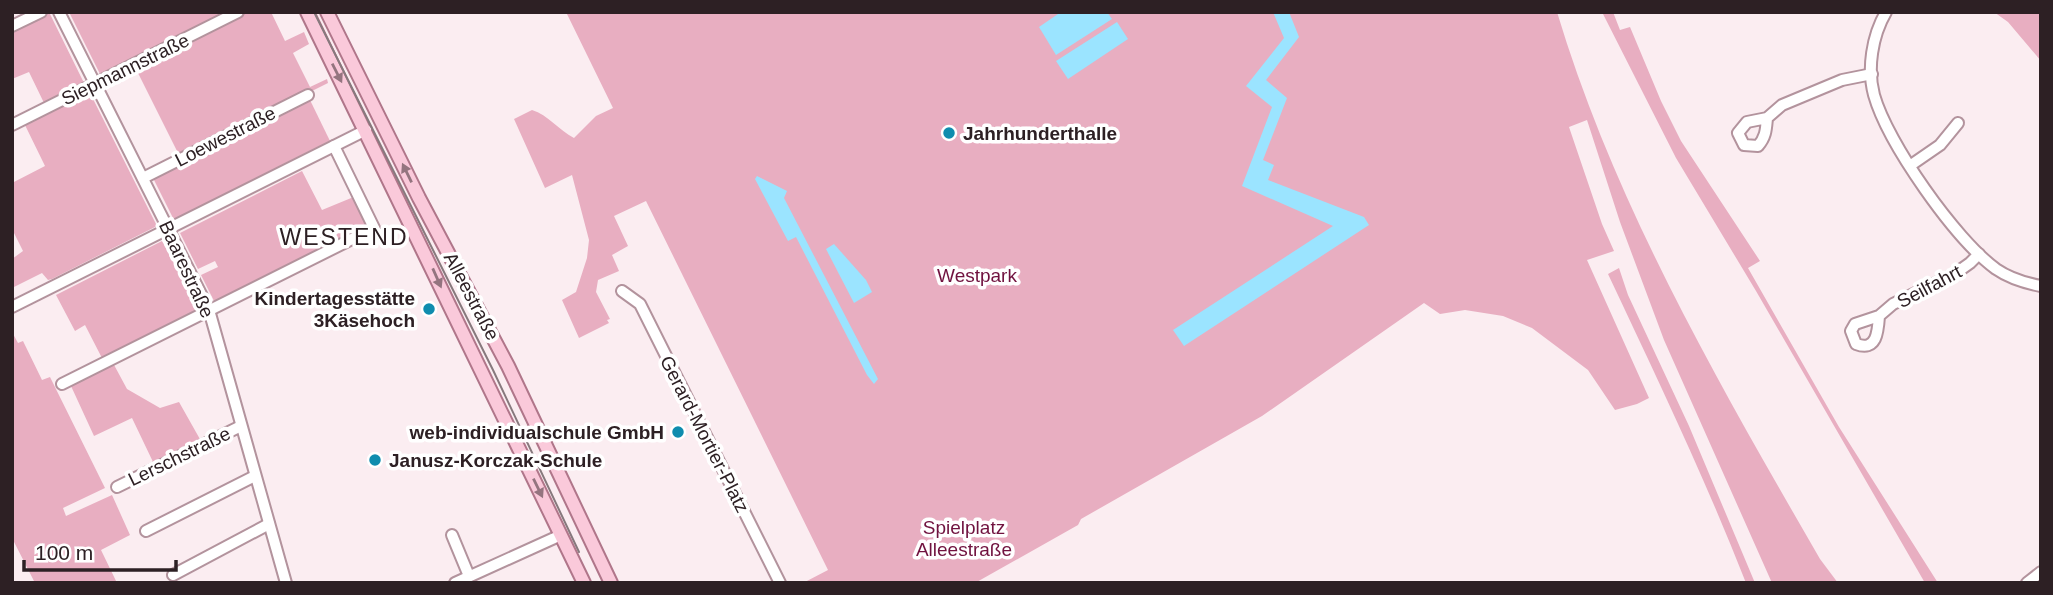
<svg xmlns="http://www.w3.org/2000/svg" width="2053" height="595" viewBox="0 0 2053 595" font-family="Arial,sans-serif">
<rect width="100%" height="100%" fill="#fbedf1"/>
<g fill="#e8aec1">
<path d="M49,12L85,85L45,105L29,72L12,79V30Z"/>
<path d="M69,12H230L101,76Z"/>
<path d="M244,12H271L285,41L304,32L309,44L293,53L310,87L327,79L328,83L180,157L135,67Z"/>
<path d="M566,12H1557C1615,205 1719,384 1820,559L1838,583H1772L1664,340L1620,222L1587,120L1569,127L1602,224L1614,251L1587,260L1649,398L1637,404L1615,410L1588,370L1532,328L1503,316L1465,310L1440,314L1424,303L1262,416L1081,519L1078,525L975,583H803L828,570L646,201L614,216L628,246L612,255L619,271L598,280L596,292L610,319L607,320L609,323L579,338L562,300L576,292L587,258L589,240L572,175L545,188L514,119L532,110C548,115 559,130 574,138L596,116L613,108Z"/>
<path d="M1602,12H1613L1620,30L1630,27L1661,101L1681,141L1760,261L1748,268L1839,427L1938,583H1925L1756,291L1676,158Z"/>
<path d="M1994,12H2041V61L2008,22Z"/>
<path d="M89,91L157,226L52,279L48,280L42,273L12,288V259L23,251L12,229V183L45,166L24,123Z"/>
<path d="M309,98L330,141L174,220L152,176Z"/>
<path d="M302,171L322,210L356,196L372,227L215,303L201,275L218,267L215,261L198,269L180,233Z"/>
<path d="M162,241L198,309L130,343L103,360L85,325L75,331L56,295Z"/>
<path d="M1619,268L1628,295L1689,426L1755,583H1746C1705,478 1656,376 1608,274Z"/>
<path d="M12,332L18,343L23,341L42,380L50,377L105,488L63,508L66,516L112,495L130,535L101,550L117,583H35L12,538Z"/>
<path d="M113,363L127,389L160,408L179,402L201,441L154,464L132,418L94,436L71,386Z"/>
</g>
<g fill="#9be4ff">
<path d="M1061,12H1107L1112,19L1056,55L1039,27Z"/>
<path d="M1273,12H1289L1299,37L1266,80L1287,98L1263,160L1274,165L1268,180L1364,217L1369,225L1184,346L1173,330L1333,226L1242,186L1272,107L1246,86L1284,38Z"/>
<path d="M1117,22L1128,39L1068,79L1056,61Z"/>
<path d="M757,176L787,191L784,198L878,379L874,384L867,375L796,237L788,241L755,179Z"/>
<path d="M834,244L866,280L872,292L854,303L826,249Z"/>
</g>
<g fill="none" stroke-linecap="round" stroke-linejoin="round">
<defs>
<g id="minor">
<path d="M59,12L209,310L286,583"/>
<path d="M1886,12C1872,36 1867,69 1874,95C1888,144 1955,239 1996,269C2009,278 2025,283 2041,286"/>
<path d="M12,26L41,12"/>
<path d="M1767,118C1766,129 1766,137 1758,146L1744,145L1738,133L1747,122L1767,118L1782,105L1842,80L1872,74"/>
<path d="M12,125L238,12"/>
<path d="M1911,165L1940,145L1958,123"/>
<path d="M143,178L308,95"/>
<path d="M622,291L640,304L780,583"/>
<path d="M12,307L366,130"/>
<path d="M1879,316C1878,331 1877,352 1856,344L1851,331L1855,324L1879,316L1893,304L1956,273L1970,263L1979,254"/>
<path d="M62,384L374,228L334,146"/>
<path d="M117,487L241,426"/>
<path d="M146,531L255,476"/>
<path d="M452,535L469,576"/>
<path d="M173,575L269,524"/>
<path d="M455,583L561,535"/>
<path d="M2027,583L2041,572"/>
</g>
<g id="major">
<path d="M307,12L584,583"/>
<path d="M327,12L419,198L508,366L611,583"/>
</g>
</defs>
<use href="#minor" stroke="#b3939d" stroke-width="14"/>
<use href="#major" stroke="#b0768a" stroke-width="16"/>
<use href="#minor" stroke="#fff" stroke-width="10"/>
<use href="#major" stroke="#fac9da" stroke-width="12"/>
<path stroke="#87797d" stroke-width="2" d="M314,12L493,370L579,552"/>
</g>
<defs><path id="oneway-solid" d="M-6-.8H1V-3.2L6.5 0L1 3.2V.8H-6Z" transform="scale(1.75)"/></defs>
<g fill="#94747f">
<use href="#oneway-solid" transform="translate(337 73) rotate(63)"/>
<use href="#oneway-solid" transform="translate(407 173) rotate(-116)"/>
<use href="#oneway-solid" transform="translate(437 278) rotate(66)"/>
<use href="#oneway-solid" transform="translate(538 488) rotate(64)"/>
</g>
<g fill="#0f8cae" stroke="#fff" stroke-width="2.5">
<circle cx="949" cy="133" r="7"/>
<circle cx="429" cy="309" r="7"/>
<circle cx="678" cy="432" r="7"/>
<circle cx="375" cy="460" r="7"/>
</g>
<g text-anchor="middle" stroke-width="7" stroke-linejoin="round" paint-order="stroke">
<g font-size="19" fill="#2d2024" stroke="#fff">
<text transform="translate(125 69) rotate(-26)" y="7">Siepmannstraße</text>
<text transform="translate(225 136) rotate(-27)" y="7">Loewestraße</text>
<text transform="translate(187 269) rotate(65)" y="7">Baarestraße</text>
<text transform="translate(1929 286) rotate(-28)" y="7">Seilfahrt</text>
<text transform="translate(472 296) rotate(62)" y="7">Alleestraße</text>
<text transform="translate(705 434) rotate(63)" y="7">Gerard-Mortier-Platz</text>
<text transform="translate(179 456) rotate(-26)" y="7">Lerschstraße</text>
</g>
<g font-size="19" font-weight="bold" fill="#2d2024" stroke="#fff" text-anchor="start">
<text x="963" y="140">Jahrhunderthalle</text>
<text x="415" y="305" text-anchor="end">Kindertagesstätte<tspan x="415" dy="22">3Käsehoch</tspan></text>
<text x="664" y="439" text-anchor="end">web-individualschule GmbH</text>
<text x="389" y="467">Janusz-Korczak-Schule</text>
</g>
<g font-size="19" fill="#70123f" stroke="#fff">
<text x="977" y="282">Westpark</text>
<text x="964" y="534">Spielplatz<tspan x="964" dy="22">Alleestraße</tspan></text>
</g>
<g font-size="23" letter-spacing="2" fill="#2d2024" stroke="#fff">
<text x="344" y="245">WESTEND</text>
</g>
</g>
<rect width="2053" height="595" fill="none" stroke="#2d2024" stroke-width="28"/>
<path d="M24 560v10h152v-10" fill="none" stroke="#2d2024" stroke-width="3.5"/>
<text x="35" y="560" font-size="21" fill="#2d2024" stroke="#ffffff" stroke-width="5" paint-order="stroke">100 m</text>
</svg>
